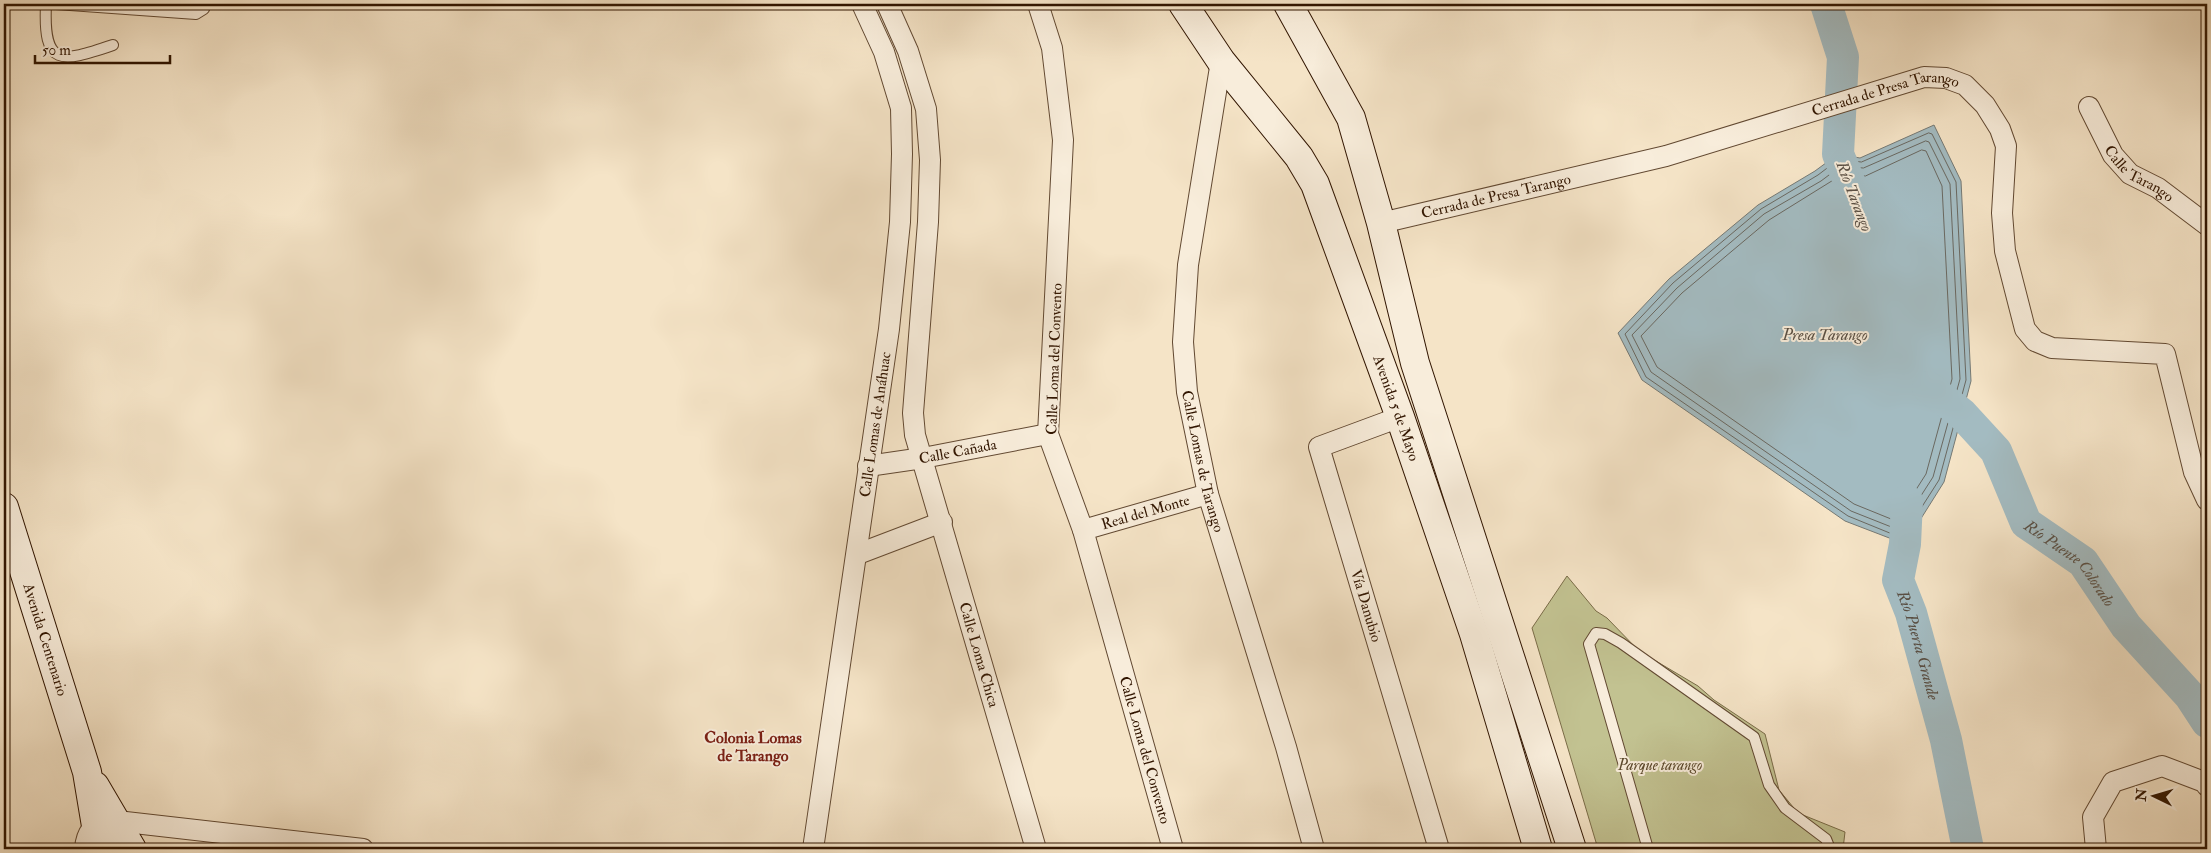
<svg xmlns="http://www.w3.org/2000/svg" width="2211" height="853" viewBox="0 0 2211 853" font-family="'IM FELL Double Pica',serif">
<rect width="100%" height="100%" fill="#f5e4c7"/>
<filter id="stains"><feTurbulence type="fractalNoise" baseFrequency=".004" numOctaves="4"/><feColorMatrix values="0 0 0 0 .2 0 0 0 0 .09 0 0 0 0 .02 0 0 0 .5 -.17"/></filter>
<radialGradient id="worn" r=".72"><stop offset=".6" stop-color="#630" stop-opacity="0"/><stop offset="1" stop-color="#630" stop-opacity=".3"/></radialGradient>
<path fill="#c2c291" stroke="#7a6c48" d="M1567,576L1596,611L1607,618L1639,651L1698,686L1714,700L1765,734L1779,790L1798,813L1845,832L1843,849H1598L1532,628Z"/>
<path fill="#a3bbc1" stroke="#757974" d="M1934,125L1961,181L1971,381L1944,482L1905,544L1845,521L1642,380L1618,333L1669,279L1758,205L1815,171L1838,154L1860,158Z"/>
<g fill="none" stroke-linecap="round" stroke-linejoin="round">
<g stroke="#6a6860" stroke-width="1">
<path d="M1929,133L1932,134L1956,182L1966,380L1939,480L1902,538L1848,516L1646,377L1625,334L1673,283L1761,209L1818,175L1839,159L1861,162Z"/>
<path d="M1926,141L1929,142L1950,184L1960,379L1933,477L1899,530L1851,511L1651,372L1632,335L1677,288L1764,214L1821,181L1841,166L1863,168Z"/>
<path d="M1922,150L1926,151L1942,186L1952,379L1926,474L1896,521L1854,504L1657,367L1641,336L1682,293L1769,220L1843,174L1865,176Z"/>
</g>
<g stroke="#a3bbc1" stroke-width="32">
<path d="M1826,4L1843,57L1838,154L1855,196"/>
<path id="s1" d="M1928,387L1962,414L1996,451L2026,523L2083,562L2126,626L2190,696L2207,722"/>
<path id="s2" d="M1907,501L1905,544L1898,580L1911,613L1946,740L1968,849"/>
</g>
<defs>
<g id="lane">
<path d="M46,4C43,67 60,63 113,45"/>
<path d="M56,4L196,14L204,9L205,4"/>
<path d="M1648,849L1589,644L1596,633L1605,634L1621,643L1754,737L1769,785L1785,808L1826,839L1830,849"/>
</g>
<g id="street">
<path id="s3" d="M887,4L908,51L926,109L930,160L928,222L913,413L915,435L1036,849"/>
<path id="s4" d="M1038,4L1052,48L1063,140L1048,434L1083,530L1173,849"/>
<path id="s5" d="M1221,61L1188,265L1183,342L1187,392L1208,494L1286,747L1314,849"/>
<path id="s6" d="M2089,107L2113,155L2130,174L2158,188L2207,225"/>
<path id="s7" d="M1381,223L1666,156L1924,77L1946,78L1965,85L1985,105L2000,129L2006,146L2002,213L2005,251L2025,329L2035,341L2052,348L2165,354L2194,472L2207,500"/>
<path id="s8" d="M1400,417L1319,447L1439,849"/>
<path id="s9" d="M868,466L923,458L1048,434"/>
<path id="s10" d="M1083,530L1208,494"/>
<path d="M858,554L942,522"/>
<path d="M85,849C86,834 93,824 108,820L363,849"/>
<path id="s11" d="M813,849L889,329L900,222L902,154L901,108L884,52L862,4"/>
<path d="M2096,849L2093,817L2113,782L2162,766L2204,782L2207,786"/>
</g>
<g id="secondary">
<path id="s12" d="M1183,4L1221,61L1299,157L1315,184L1400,417L1474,634L1538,849"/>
<path d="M1288,4L1351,118L1381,223L1415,363L1572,849"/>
<path id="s13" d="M4,507L87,772L96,826L109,849"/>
<path d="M95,786L132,849"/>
</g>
</defs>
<use href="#lane" stroke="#624932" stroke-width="12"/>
<use href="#street" stroke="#624932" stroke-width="22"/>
<use href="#secondary" stroke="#311500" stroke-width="30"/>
<use href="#lane" stroke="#f8eddb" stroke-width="10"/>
<use href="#street" stroke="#f8eddb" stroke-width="20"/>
<use href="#secondary" stroke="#f8eddb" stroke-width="28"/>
</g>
<g text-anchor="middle" stroke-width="4" stroke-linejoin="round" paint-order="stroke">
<g font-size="15" fill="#311500" stroke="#f8eddb">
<text dy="5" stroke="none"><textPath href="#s7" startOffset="522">Cerrada de Presa Tarango</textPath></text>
<text dy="5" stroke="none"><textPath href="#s6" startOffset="86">Calle Tarango</textPath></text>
<text dy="5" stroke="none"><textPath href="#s7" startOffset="118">Cerrada de Presa Tarango</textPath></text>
<text transform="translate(1054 359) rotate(-88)" y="5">Calle Loma del Convento</text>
<text dy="5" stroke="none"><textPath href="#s12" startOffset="462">Avenida 5 de Mayo</textPath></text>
<text dy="5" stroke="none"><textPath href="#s11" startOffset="429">Calle Lomas de Anáhuac</textPath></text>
<text dy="5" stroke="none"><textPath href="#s9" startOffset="91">Calle Cañada</textPath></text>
<text dy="5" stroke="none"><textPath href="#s5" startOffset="405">Calle Lomas de Tarango</textPath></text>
<text dy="5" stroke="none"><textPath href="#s10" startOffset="65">Real del Monte</textPath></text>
<text dy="5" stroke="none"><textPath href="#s8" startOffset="252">Vía Danubio</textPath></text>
<text dy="5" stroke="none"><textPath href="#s13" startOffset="139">Avenida Centenario</textPath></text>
<text dy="5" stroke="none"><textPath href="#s3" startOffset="668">Calle Loma Chica</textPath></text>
<text dy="5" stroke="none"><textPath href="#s4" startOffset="764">Calle Loma del Convento</textPath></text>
</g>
<g font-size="15" font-style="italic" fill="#5c492c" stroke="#f8eddb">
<text x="1660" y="770">Parque tarango</text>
</g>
<g font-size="16" font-style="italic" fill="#594f44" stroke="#f8eddb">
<text transform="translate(1855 196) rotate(69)" y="6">Río Tarango</text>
<text x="1825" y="340">Presa Tarango</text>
<text dy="6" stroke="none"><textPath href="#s1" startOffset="232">Río Puente Colorado</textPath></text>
<text dy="6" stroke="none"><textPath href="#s2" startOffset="148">Río Puerta Grande</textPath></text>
</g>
<g font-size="16" font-weight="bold" fill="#7a1f14" stroke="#f8eddb">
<text x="753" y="743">Colonia Lomas<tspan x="753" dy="18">de Tarango</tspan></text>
</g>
</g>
<rect width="2211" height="853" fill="none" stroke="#f5e4c7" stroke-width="20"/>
<rect x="5" y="5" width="2201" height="843" fill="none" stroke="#311500" stroke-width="2.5"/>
<rect x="10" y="10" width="2191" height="833" fill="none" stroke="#311500"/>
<g transform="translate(2154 796) rotate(275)" stroke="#f8eddb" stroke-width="4" paint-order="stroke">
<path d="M0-4L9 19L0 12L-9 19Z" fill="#311500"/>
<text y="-8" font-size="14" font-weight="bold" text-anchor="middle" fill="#311500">N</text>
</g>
<path d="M35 55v8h135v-8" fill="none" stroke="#311500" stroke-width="2.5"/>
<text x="42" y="55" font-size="15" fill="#311500" stroke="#f8eddb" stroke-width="4" paint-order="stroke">50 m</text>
<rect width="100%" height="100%" filter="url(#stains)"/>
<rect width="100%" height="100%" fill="url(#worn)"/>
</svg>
